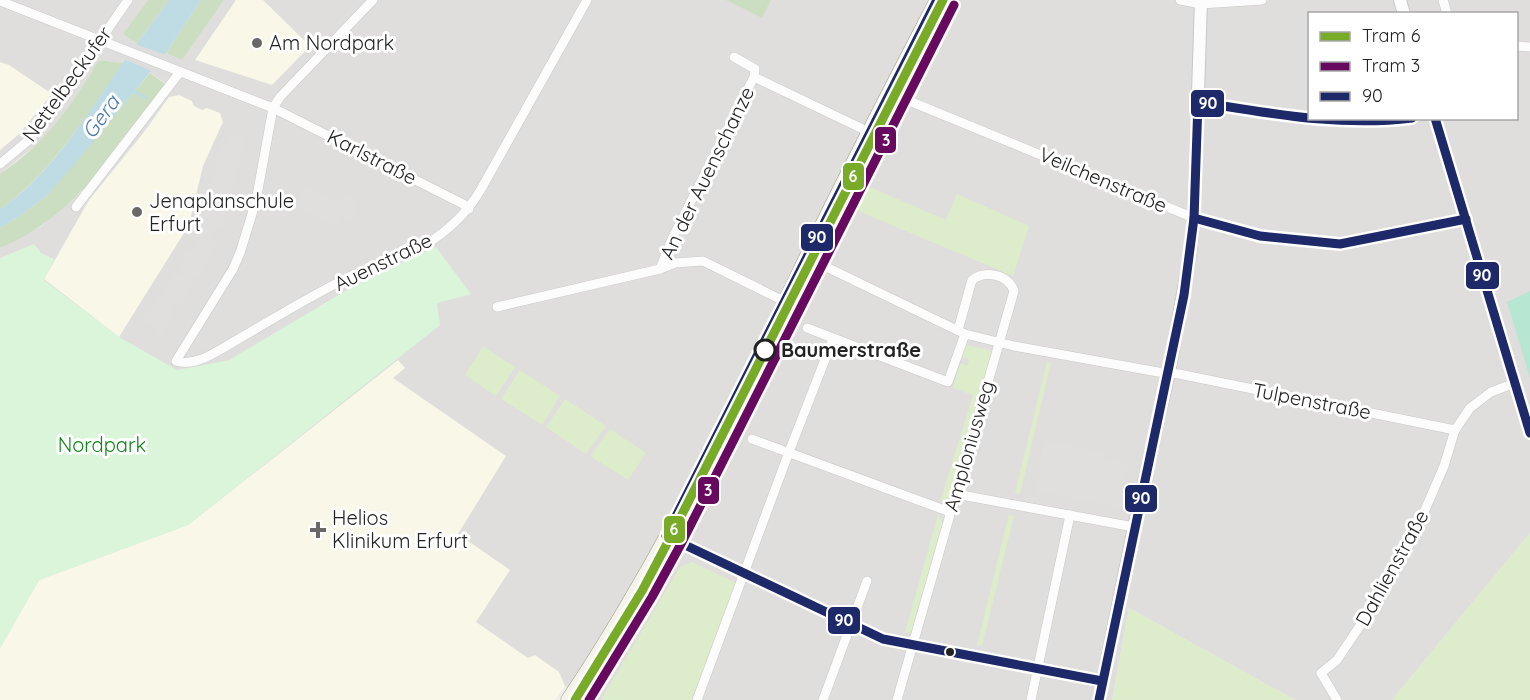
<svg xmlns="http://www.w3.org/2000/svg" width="1530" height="700" viewBox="0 0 1530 700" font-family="Quicksand,sans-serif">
<rect width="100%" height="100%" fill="#f0eeeb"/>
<g fill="#dfdedc" fill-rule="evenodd">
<path d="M0,0H148L124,34L137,43L123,63L99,60L72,104L47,136L0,174Z"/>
<path d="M224,0H1530V533L1392,700H1295L1129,608L1112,700H585L565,686L555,700H0V248L40,227L85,189L165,83L150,73L166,53L182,59ZM1310,14H1516V118H1310Z"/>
</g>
<g fill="#f8f7e8">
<path d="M236,0H263L310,46L272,85L195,60Z"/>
<path d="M0,62L9,65L52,94L18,135L0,150Z"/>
<path d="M179,95L192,101L194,106L202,110L207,108L220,113L223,122L203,166L189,225L119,337L44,279L89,200L144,132L169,97Z"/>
<path d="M398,360L405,368L393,378L506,456L458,534L510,570L476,622L528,658L535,655L559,672L565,686L555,700H0V648L39,580L188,525Z"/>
</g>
<g fill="#ddeccb">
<path d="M867,186L946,220L957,194L1029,226L1013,276L856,210Z"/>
<path d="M966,345L990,350L992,354L950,497L940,502L973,395L953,388L960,364L968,365L969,359L962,357Z"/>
<path d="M483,346L515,367L496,396L465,375Z"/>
<path d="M1047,361L1051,363L1020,494L1015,493Z"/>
<path d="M520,370L560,396L542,425L501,399Z"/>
<path d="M565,399L606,426L586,454L546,427Z"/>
<path d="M610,429L646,453L628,480L590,456Z"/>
<path d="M938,514L943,523L911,633L905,632Z"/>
<path d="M1009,514L1014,516L982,646L977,645Z"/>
<path d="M1530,533V700H1392Z"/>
<path d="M692,562L736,583L692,700H601L680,567Z"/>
<path d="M1129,608L1295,700H1112Z"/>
</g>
<g fill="#cbdec1">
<path d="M148,0H169L137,43L123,34Z"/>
<path d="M201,0H224L182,60L166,53Z"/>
<path d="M726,0H771L762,18Z"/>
<path d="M99,60L123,63C93,107 46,180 0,209V174C47,142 70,108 99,60Z"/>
<path d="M150,73L165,84C120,147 75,217 0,248V228L21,215L46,196Z"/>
</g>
<path fill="#daf5da" d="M34,244L41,253L54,259L44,280L119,337L177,370L229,360L357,284L436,247L471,294L437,303L440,325L188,525L39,580L0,648V258Z"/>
<path fill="#b7e6d2" d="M1530,291V378L1507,302Z"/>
<g fill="#e0dfde">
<path d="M230,136L246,138L221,230L215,228L211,238L217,241L199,276L198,278L192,275L188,282L194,286L180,305L175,302L170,311L174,315L161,334L143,320L175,273L180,276L183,271L179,268L187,251L193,254L203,232L198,230L206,206L219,149L220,145L227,146Z"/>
<path d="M304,185L339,202L343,195L359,202L351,219L342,216L337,226L294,206Z"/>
<path d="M1044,441L1106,454L1105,460L1128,465L1119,507L1035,491Z"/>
</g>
<path fill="#bfdbe3" d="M169,0H201L166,53L68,172L46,196L21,215L0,228V209C47,180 91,109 122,64C137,42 154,21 169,0Z"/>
<path fill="#dedddd" d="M124,40L180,60L169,78L111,54Z"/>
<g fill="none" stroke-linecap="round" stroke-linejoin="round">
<path stroke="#bfdbe3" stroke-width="3" d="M132,90L146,98"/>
<defs>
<g id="minor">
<path d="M373,0L280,97L273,108L256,201L240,253L233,269L176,361C194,367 214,353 230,344C270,321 308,297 349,277C374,265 401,258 425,245C448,231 466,214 480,191L587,0"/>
<path d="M1180,0L1201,4L1262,0"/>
<path d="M1443,0L1447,14"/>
<path d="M0,1L273,108L463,204L469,209"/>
<path d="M1516,46L1530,47"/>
<path d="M754,77L869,132"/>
<path d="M897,96L1194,218L1260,236L1340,244L1466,219"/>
<path d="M1198,102C1270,113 1343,130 1416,118"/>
<path d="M0,164L30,139L44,122L128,0"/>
<path d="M76,207L180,72"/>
<path d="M818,263L965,334L1014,346L1158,372L1179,374L1455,430"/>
<path d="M660,269L672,239L754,77L755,69L734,57"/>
<path d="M497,307L660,269L675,263L703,261L788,303"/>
<path d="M807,328L948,382L965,334"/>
<path d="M752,439L950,512"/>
<path d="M956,494L1134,527"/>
<path d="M697,700L789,452L833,339"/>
<path d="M823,700L867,581"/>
<path d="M897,700L1014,291C1008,274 985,270 972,280L958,330"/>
<path d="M1031,700L1070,515"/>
<path d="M1337,700L1321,673L1337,660L1378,599L1412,540L1444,466L1455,430L1470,408L1491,392L1515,383"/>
</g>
<g id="tertiary">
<path d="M1400,0L1404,14"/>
<path d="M1435,118L1530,433"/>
<path d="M666,536L883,639L1102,681"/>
<path d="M1099,700L1134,527L1169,372L1190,254L1194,218L1201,0"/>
</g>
<g id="secondary">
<path d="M568,700C661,561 733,410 805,260C847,173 892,86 937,0"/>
<path d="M587,700L656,587L680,543L848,203L952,0"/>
</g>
</defs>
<use href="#minor" stroke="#c9c8c7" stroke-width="10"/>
<use href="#tertiary" stroke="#c9c8c7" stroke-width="14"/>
<use href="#secondary" stroke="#999a82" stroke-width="15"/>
<use href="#minor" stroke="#fdfcfc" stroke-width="9"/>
<use href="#tertiary" stroke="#fdfcfc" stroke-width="12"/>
<use href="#secondary" stroke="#f4f4ed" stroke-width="14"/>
<defs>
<g id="bus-1">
<path d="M937,0L666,536L883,639L1102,681"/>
<path d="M1435,118L1530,433"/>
<path d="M1194,218L1260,236L1340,244L1466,219"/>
<path d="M1099,700L1184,295L1194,218L1198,102C1269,113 1339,127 1412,118"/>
</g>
</defs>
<use href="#bus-1" stroke="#fff" stroke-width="14"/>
<use href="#bus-1" stroke="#1d2968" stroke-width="9"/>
<defs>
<path id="tram-1" d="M575,700L642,591L670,538L943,0"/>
<path id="tram-2" d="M589,700L652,597L681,544L954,5"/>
</defs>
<use href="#tram-1" stroke="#fff" stroke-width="14"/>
<use href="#tram-2" stroke="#fff" stroke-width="14"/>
<use href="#tram-1" stroke="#78ac28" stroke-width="9"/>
<use href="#tram-2" stroke="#67095f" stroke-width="9"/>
</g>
<g fill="#6a6968" stroke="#fff" stroke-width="2">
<circle cx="257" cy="43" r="6"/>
<circle cx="137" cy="212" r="6"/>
<path d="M315 521h6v6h6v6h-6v6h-6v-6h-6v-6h6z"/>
</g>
<circle fill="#fff" stroke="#222" stroke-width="3" cx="765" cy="350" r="10"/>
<circle fill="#222" stroke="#fff" stroke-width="2" cx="950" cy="652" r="5"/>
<g text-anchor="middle" stroke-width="6" stroke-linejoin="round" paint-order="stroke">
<g font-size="20" fill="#222" stroke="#fff" text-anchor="start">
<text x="269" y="50">Am Nordpark</text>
<text x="149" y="208">Jenaplanschule<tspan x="149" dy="23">Erfurt</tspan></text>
<text x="332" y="525">Helios<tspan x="332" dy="23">Klinikum Erfurt</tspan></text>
</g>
<g font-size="20" fill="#222" stroke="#fff">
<text transform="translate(67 84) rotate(-54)" y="7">Nettelbeckufer</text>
<text transform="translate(372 157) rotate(27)" y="7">Karlstraße</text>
<text transform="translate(707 173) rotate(-64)" y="7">An der Auenschanze</text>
<text transform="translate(1103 180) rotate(23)" y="7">Veilchenstraße</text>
<text transform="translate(383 262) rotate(-26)" y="7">Auenstraße</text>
<text transform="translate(1312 401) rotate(11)" y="7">Tulpenstraße</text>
<text transform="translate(969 446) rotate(-74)" y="7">Amploniusweg</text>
<text transform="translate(1392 568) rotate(-61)" y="7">Dahlienstraße</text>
</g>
<g font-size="20" font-weight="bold" fill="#222" stroke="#fff" text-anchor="start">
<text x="781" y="357">Baumerstraße</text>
</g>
<g font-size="20" fill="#0c8416" stroke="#fff">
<text x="102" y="452">Nordpark</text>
</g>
<g font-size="21" font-style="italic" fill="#4a7aab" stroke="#fff">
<text transform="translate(101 117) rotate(-54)" y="7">Gera</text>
</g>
</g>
<g stroke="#fff" stroke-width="2">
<rect x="1190" y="89" width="35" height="29" rx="6" fill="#1d2968"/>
<rect x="874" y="126" width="23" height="28" rx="6" fill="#67095f"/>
<rect x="842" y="162" width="23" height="29" rx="6" fill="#78ac28"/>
<rect x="800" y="223" width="34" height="29" rx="6" fill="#1d2968"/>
<rect x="1465" y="261" width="35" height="29" rx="6" fill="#1d2968"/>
<rect x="697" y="476" width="23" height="29" rx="6" fill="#67095f"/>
<rect x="1124" y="484" width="34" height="29" rx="6" fill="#1d2968"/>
<rect x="663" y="515" width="23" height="29" rx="6" fill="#78ac28"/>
<rect x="827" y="606" width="34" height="29" rx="6" fill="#1d2968"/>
</g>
<g font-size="16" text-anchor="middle" font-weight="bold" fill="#fff">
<text x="1208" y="109">90</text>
<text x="886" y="146">3</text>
<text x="853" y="182">6</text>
<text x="817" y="243">90</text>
<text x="1482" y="281">90</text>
<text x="708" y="496">3</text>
<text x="1141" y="504">90</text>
<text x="674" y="535">6</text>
<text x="844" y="626">90</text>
</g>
<rect x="1308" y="12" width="210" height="108" fill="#ffffff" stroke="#a7a7a7" stroke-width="1.5"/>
<rect x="1320" y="32" width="30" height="9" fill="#78ac28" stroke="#a7a7a7" stroke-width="1.5"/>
<text x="1362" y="42" font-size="18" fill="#222222">Tram 6</text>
<rect x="1320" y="62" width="30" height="9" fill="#67095f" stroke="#a7a7a7" stroke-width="1.5"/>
<text x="1362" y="72" font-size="18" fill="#222222">Tram 3</text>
<rect x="1320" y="92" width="30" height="9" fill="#1d2968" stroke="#a7a7a7" stroke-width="1.5"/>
<text x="1362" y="102" font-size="18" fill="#222222">90</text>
</svg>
